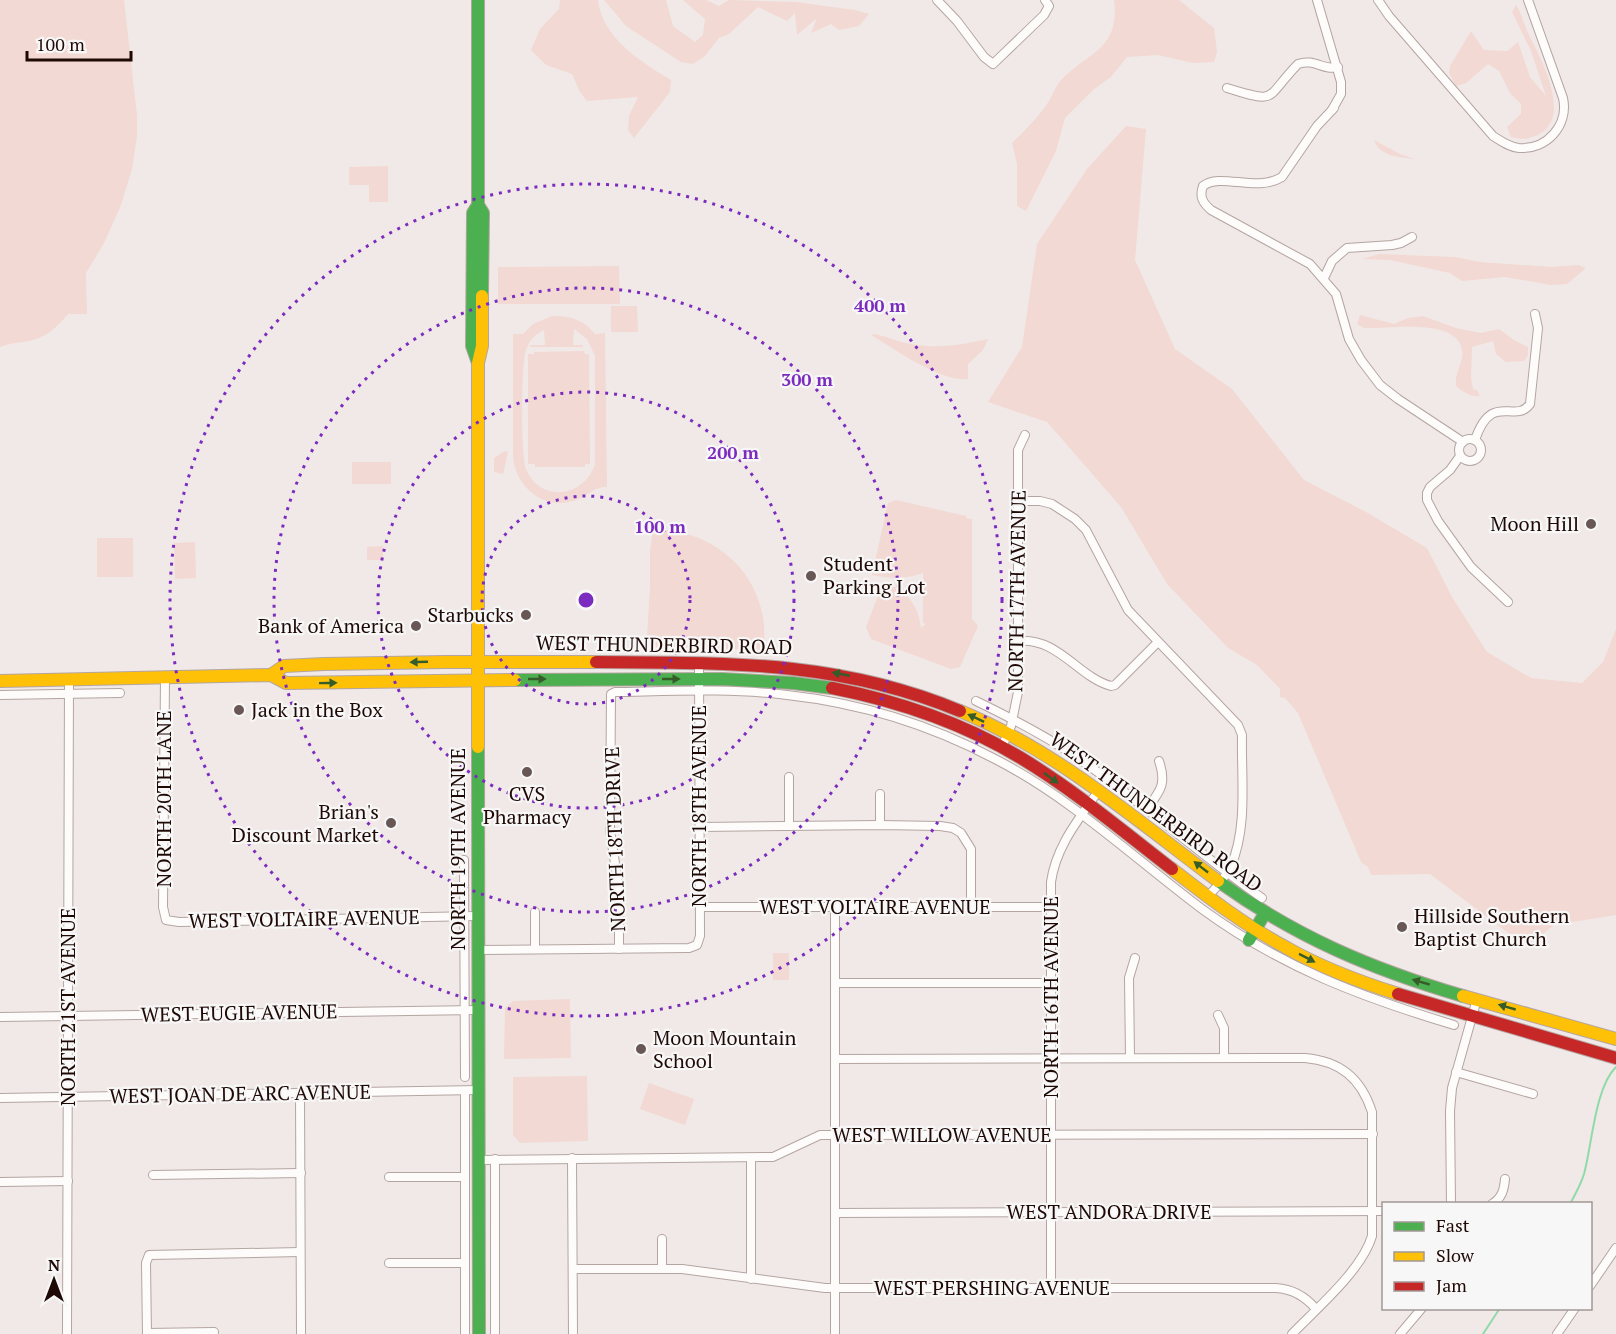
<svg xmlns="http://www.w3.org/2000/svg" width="1616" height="1334" viewBox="0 0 1616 1334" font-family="'PT Serif',serif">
<rect width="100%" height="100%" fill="#f1e9e7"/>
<g fill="#f2d9d3" fill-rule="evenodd">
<path d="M0,0H124L137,115V136L132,169L121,205L104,243L86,273L87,314H68C59,325 48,336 33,340C22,343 11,342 0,347Z"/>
<path d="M560,0H598C602,38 641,62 671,80L670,92L634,138L628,130L629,116L638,97L587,101L580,92L572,74L546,65L531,50L540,29L559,9Z"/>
<path d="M604,0H666L673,26L695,42L703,35L705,19L683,0H706L719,6L729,0L796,2L855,10L869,14L859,26L839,30L831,24L811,33L817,18L797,35L795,13L787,21L758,7L729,34L719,38L705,56L693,64L681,62L626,26Z"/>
<path d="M1114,0H1179L1214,28L1217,52L1214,62L1193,63L1158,55L1127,57L1111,77L1093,90L1065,118L1056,151L1026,211L1017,206V164L1012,143C1024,131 1037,119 1047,104C1052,97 1055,87 1061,80C1089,51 1120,50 1114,0Z"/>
<path d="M1516,5C1522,14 1524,25 1529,35C1542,61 1578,127 1529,138C1524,140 1516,138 1511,137L1507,127L1521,114V104L1510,93L1499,71L1488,64L1466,83L1456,86L1449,73L1450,66L1471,31L1484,50L1507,51L1518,42L1530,77L1546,96L1531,51L1512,12Z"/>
<path d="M1126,126L1146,129L1135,260L1175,349L1232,389L1304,480L1366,512L1427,548L1452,597L1487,652L1531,678L1582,683L1603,662L1616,629V915L1554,925L1533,942L1519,941L1430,874L1371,875L1368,867L1361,862L1298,713L1285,698L1280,697V689L1257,665L1228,648L1167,584L1121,507L1047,422L988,402L1022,347L1037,244L1087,169Z"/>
<path d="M1374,140L1400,154L1415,159C1400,157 1380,157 1374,140Z"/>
<path d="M388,166V202H369V185H349V167Z"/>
<path d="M1379,254L1455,257L1480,262L1552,267L1578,265L1586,268L1567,284L1551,285L1505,277L1462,281L1450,273L1390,260L1362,259Z"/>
<path d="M619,266L620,304H498V267Z"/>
<path d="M611,306H637L638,332H611Z"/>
<path d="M1360,315L1394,324L1408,318L1423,316L1456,328L1481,333L1499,329L1514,340L1528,347V355L1524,361L1506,362L1496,354L1493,341L1472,347L1471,378L1473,389L1477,390L1480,396C1470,397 1463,392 1456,386C1454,371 1466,361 1461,346C1451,318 1387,329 1364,328L1357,324Z"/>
<path d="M552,316C570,315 584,320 595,334L605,333L607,487C591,487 588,497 573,501C542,510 515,486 513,456V334H523L533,324ZM574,329L587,339L595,356V464C585,497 540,504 526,469C521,456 521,363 526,350C529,340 536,334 544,330L545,345H530V347H583V345H573Z"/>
<path d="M874,334C886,336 898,342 911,344C937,349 962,345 988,339L983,350L968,364V379C940,382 896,350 871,335Z"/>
<path d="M584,351L585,354H589L590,464H585V467H535V464H528V354H534V352Z"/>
<path d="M505,451L508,452L503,474L494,472V458Z"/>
<rect x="352" y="462" width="39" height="22"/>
<path d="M896,500L966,516V518L972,519V619L978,626L960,667L951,669L871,639L866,627L883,583C905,587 919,606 921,628L926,624L923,623V573C905,579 890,579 872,575L888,503Z"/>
<path d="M653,530C706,528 754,564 763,617C765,628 764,639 764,650L656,647L647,638L650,586V550Z"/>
<rect x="97" y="538" width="36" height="39"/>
<path d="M195,542L196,578L175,579L174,543Z"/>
<path d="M383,546V560H367V547Z"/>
<rect x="773" y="953" width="16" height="27"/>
<path d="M570,999L571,1058L504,1059L505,1008L513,1001Z"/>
<path d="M587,1076L588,1141L520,1143L513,1135V1077Z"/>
<path d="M649,1083L694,1099L685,1125L640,1109Z"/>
</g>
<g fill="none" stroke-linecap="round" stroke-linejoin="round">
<g stroke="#8edaa9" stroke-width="2">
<path d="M1570,1204C1575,1195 1581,1184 1584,1174C1592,1145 1595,1087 1616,1067"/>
<path d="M1483,1334L1500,1308"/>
</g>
<defs>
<g id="street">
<path d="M937,0L957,21L984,57L993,64L1044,15L1049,6L1045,0"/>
<path d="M1317,0L1341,82V94L1332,110"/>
<path d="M1378,0L1389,16L1493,136C1501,141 1509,147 1519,148C1547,150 1569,125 1563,98L1528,0"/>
<path d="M1227,88C1279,104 1264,99 1298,64C1315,58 1323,71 1338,67"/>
<path d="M1334,108L1317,126L1282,177C1256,193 1221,172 1203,186C1199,197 1203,203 1211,210L1310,264L1336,294L1349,339L1361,360L1380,385L1398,399L1463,442"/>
<path d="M1324,278L1332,261L1347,248L1392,245L1401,243L1412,237"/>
<circle cx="1470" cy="450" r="11"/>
<path d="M1475,440C1492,390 1515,425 1530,404L1538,328L1535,314"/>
<path d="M1460,456L1450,470L1430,487L1427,493V500L1438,521L1471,567L1508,602"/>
<path d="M1018,501H1040L1052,504L1075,519L1086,530L1128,610L1238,725L1242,735C1241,778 1248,826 1231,866C1225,878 1217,887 1208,896"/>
<path d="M1018,641C1058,637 1078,677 1111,686L1115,685L1158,642"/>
<path d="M165,678L163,907L166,920L179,922L477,916"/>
<path d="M0,695L120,693"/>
<path d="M976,701C1009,717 1041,733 1072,754C1138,798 1197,853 1262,898"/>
<path d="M1002,747L1011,726L1018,692V450L1025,435"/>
<path d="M789,777V826"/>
<path d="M880,794V825"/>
<path d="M1146,810C1160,791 1167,785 1159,761"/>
<path d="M700,827L880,825L940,826L953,828L961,833L971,849V907"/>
<path d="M464,860L465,1077"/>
<path d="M700,907H1051"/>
<path d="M835,907V1334"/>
<path d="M535,912V949"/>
<path d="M619,949V890L610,830L611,694L615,692C673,691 730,688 787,695C860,703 931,725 995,759C1071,798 1134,858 1202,909C1281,967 1361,997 1454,1025"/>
<path d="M478,950L689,948L697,945L700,936L699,663"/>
<path d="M835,983H1050"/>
<path d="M1218,1015L1224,1028V1058"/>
<path d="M0,1017L478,1010"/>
<path d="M1130,1058L1129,978L1135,958"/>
<path d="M835,1059L1305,1058C1340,1061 1361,1078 1372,1112V1236C1362,1270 1317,1308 1292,1334"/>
<path d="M1456,1072L1533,1094"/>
<path d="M300,1094L301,1334"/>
<path d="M0,1098L479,1090"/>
<path d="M572,1158L573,1334"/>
<path d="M751,1158V1279"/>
<path d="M495,1159V1334"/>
<path d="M480,1160L773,1157L820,1135L1373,1134"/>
<path d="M153,1175L301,1173"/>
<path d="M389,1177H464"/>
<path d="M0,1182L68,1181"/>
<path d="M1451,1204L1450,1111L1452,1088L1477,999"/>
<path d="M1492,1204C1502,1198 1504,1190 1505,1179"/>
<path d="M835,1213L1384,1211"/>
<path d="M389,1263H465"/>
<path d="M573,1269H682L825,1288H1276C1293,1289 1305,1296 1316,1309"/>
<path d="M662,1269V1239"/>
<path d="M1590,1286L1616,1248"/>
<path d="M1051,1288V882C1056,846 1079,819 1099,790"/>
<path d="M147,1333L214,1332"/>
<path d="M67,1334L69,680"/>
<path d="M147,1334L146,1263L149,1255L300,1252"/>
<path d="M465,1334V1091"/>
<path d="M1400,1334L1422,1308"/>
<path d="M1557,1334L1575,1308"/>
</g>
<g id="fast">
<path d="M478,0V205L483,213L482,296"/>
<path d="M478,205L473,213L472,346L478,363"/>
<path d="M515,680L722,679L793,683L832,688"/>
<path d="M478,747L479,1334"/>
<path d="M1218,881C1296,937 1371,969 1463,996"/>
<path d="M1249,940L1265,913"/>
</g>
<g id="slow">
<path d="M271,675L284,666L324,664L445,662H596"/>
<path d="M0,681L271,675L286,683L515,680"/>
<path d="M960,711C1057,751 1135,819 1218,881"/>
<path d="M478,747V363L482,346V296"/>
<path d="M1172,869C1209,898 1246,926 1287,948C1322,968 1360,982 1398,994"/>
<path d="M1463,996L1616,1039"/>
</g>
<g id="jam">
<path d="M596,662C726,663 838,660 960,711"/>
<path d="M832,688C898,701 963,723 1021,758C1074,790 1123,831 1172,869"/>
<path d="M1398,994L1616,1058"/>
</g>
</defs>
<use href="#street" stroke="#b4a5a1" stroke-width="10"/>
<use href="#fast" stroke="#b4a5a1" stroke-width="14"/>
<use href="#slow" stroke="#b4a5a1" stroke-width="14"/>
<use href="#jam" stroke="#b4a5a1" stroke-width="14"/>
<use href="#street" stroke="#fdfcfb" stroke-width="8"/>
<use href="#fast" stroke="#4caf50" stroke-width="12"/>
<use href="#slow" stroke="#ffc107" stroke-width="12"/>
<use href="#jam" stroke="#c62828" stroke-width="12"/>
</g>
<defs><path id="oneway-solid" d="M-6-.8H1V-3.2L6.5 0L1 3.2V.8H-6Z" transform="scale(1.5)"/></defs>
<g fill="#365c2a">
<use href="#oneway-solid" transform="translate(419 662) rotate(178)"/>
<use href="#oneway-solid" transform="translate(841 674) rotate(-169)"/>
<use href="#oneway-solid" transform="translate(537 679)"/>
<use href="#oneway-solid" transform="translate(671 679)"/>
<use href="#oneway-solid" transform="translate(328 683) rotate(-1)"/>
<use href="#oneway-solid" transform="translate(976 718) rotate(-155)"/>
<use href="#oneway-solid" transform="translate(1051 778) rotate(36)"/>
<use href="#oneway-solid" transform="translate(1201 867) rotate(-142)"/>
<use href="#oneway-solid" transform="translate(1307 958) rotate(27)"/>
<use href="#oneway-solid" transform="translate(1421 982) rotate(-164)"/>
<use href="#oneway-solid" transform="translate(1507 1007) rotate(-164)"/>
</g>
<g fill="none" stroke="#7b2cbf" stroke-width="3" stroke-dasharray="3 6">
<circle cx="586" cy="600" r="104"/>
<circle cx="586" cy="600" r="208"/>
<circle cx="586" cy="600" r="312"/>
<circle cx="586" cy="600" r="416"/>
</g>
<g fill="#685754" stroke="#f7f7f7" stroke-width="2">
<circle cx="1591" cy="524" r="6"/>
<circle cx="811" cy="576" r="6"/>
<circle cx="526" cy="615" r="6"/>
<circle cx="416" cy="626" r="6"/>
<circle cx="239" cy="710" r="6"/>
<circle cx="527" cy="772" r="6"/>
<circle cx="391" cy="823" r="6"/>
<circle cx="1402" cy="927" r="6"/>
<circle cx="641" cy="1049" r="6"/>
</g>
<g text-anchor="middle" stroke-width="4.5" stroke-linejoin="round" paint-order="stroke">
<g font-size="20" fill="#1f0905" stroke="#f7f7f7" text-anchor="end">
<text x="1579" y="531">Moon Hill</text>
<text x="823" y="571" text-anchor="start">Student<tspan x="823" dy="23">Parking Lot</tspan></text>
<text x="514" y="622">Starbucks</text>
<text x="404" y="633">Bank of America</text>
<text x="251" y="717" text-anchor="start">Jack in the Box</text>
<text x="527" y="801" text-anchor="middle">CVS<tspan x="527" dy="23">Pharmacy</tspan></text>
<text x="379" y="819">Brian's<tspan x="379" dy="23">Discount Market</tspan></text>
<text x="1414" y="923" text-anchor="start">Hillside Southern<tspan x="1414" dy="23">Baptist Church</tspan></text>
<text x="653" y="1045" text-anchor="start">Moon Mountain<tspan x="653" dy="23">School</tspan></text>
</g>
<g font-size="20" fill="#1f0905" stroke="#f7f7f7">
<text transform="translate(1017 591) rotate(-89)" y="7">NORTH 17TH AVENUE</text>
<text transform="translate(664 645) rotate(1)" y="7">WEST THUNDERBIRD ROAD</text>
<text transform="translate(164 799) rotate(-90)" y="7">NORTH 20TH LANE</text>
<text transform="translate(699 806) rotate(-90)" y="7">NORTH 18TH AVENUE</text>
<text transform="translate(1156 812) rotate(36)" y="7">WEST THUNDERBIRD ROAD</text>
<text transform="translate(615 839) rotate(-92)" y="7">NORTH 18TH DRIVE</text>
<text transform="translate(458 849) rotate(-90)" y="7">NORTH 19TH AVENUE</text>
<text x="875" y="914">WEST VOLTAIRE AVENUE</text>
<text transform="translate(304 919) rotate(-1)" y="7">WEST VOLTAIRE AVENUE</text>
<text transform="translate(1051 997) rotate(-90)" y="7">NORTH 16TH AVENUE</text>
<text transform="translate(68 1007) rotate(-90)" y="7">NORTH 21ST AVENUE</text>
<text transform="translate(239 1013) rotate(-1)" y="7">WEST EUGIE AVENUE</text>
<text transform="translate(240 1094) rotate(-1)" y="7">WEST JOAN DE ARC AVENUE</text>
<text x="942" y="1142">WEST WILLOW AVENUE</text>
<text x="1109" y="1219">WEST ANDORA DRIVE</text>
<text x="992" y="1295">WEST PERSHING AVENUE</text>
</g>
</g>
<circle cx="586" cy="600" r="9" fill="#7b2cbf" stroke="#f7f7f7" stroke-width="3"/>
<g font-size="18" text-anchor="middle" font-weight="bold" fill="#7b2cbf" stroke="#f7f7f7" stroke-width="4.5" stroke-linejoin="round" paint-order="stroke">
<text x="880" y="312">400 m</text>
<text x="807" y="386">300 m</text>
<text x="733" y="459">200 m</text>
<text x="660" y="533">100 m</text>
</g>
<rect x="1382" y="1202" width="210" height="108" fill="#f7f7f7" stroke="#a19896" stroke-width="1.5"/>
<rect x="1394" y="1222" width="30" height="9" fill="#4caf50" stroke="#a19896" stroke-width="1.5"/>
<text x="1436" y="1232" font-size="18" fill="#1f0905">Fast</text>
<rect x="1394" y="1252" width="30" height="9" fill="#ffc107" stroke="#a19896" stroke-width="1.5"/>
<text x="1436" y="1262" font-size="18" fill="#1f0905">Slow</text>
<rect x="1394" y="1282" width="30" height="9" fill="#c62828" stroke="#a19896" stroke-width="1.5"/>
<text x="1436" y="1292" font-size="18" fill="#1f0905">Jam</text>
<g transform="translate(54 1280)" stroke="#f7f7f7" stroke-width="4.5" paint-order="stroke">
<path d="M0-4.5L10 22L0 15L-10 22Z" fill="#1f0905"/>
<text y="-9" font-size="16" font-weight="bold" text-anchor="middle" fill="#1f0905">N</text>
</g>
<path d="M27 51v9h104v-9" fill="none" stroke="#1f0905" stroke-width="3"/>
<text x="36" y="51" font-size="18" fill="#1f0905" stroke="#f7f7f7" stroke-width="4.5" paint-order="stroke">100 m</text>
</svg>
